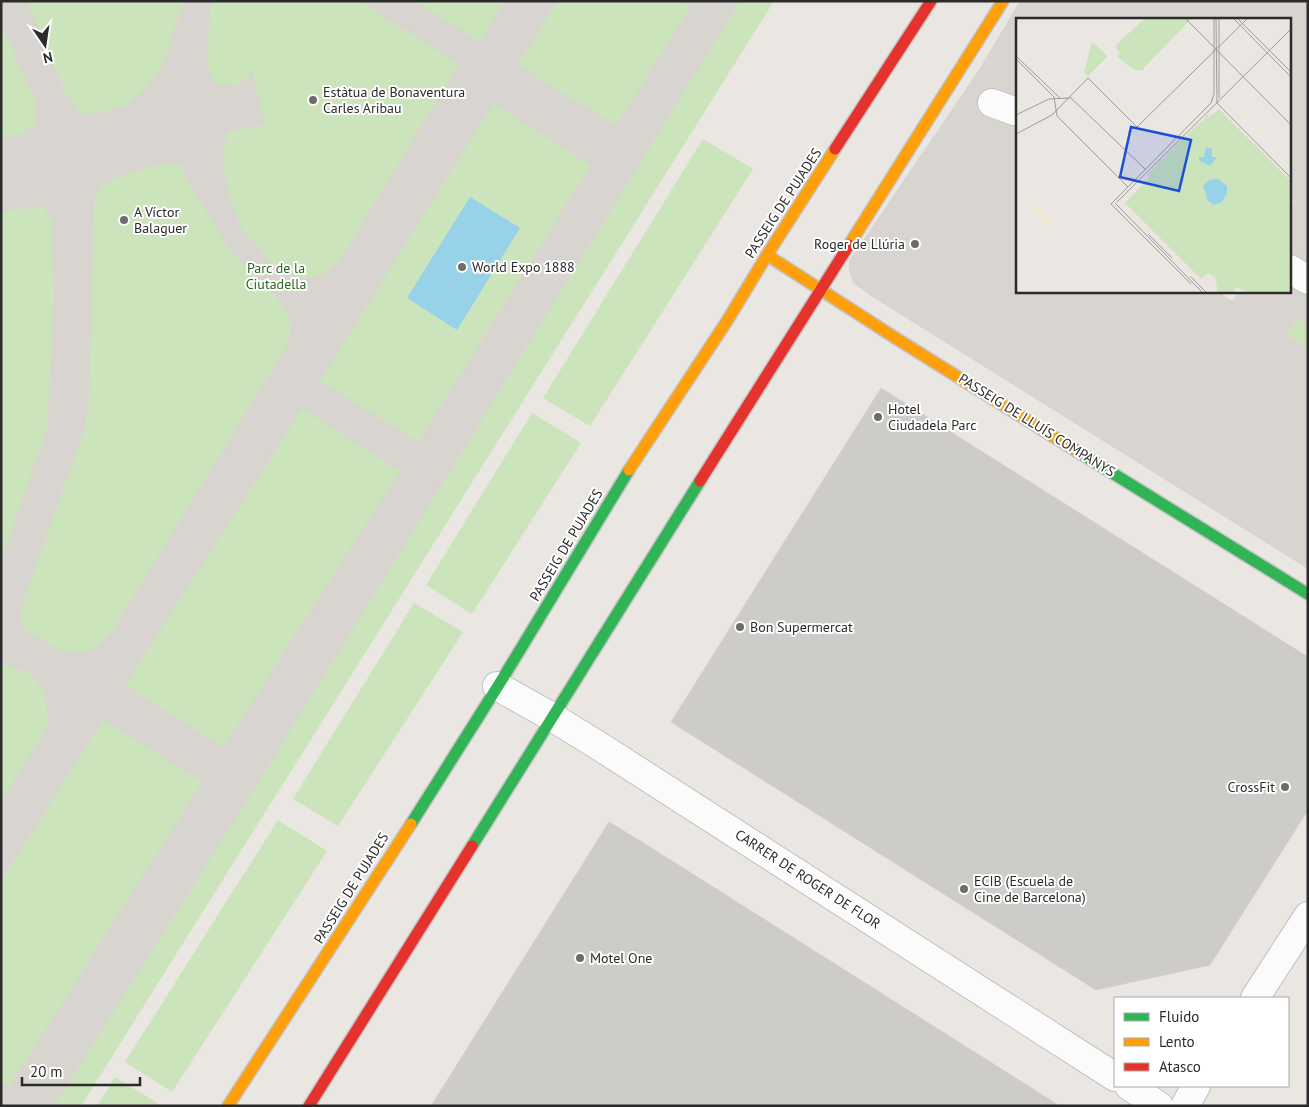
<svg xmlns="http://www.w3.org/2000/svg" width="1309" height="1107" viewBox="0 0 1309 1107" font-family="'PT Sans',sans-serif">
<rect width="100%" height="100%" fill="#eae6e2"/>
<g fill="#cbe4bb">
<path d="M1,1H774L81,1106H1Z"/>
<path d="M703,139L753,169L590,426L543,398Z"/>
<path d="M1297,319L1308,325V348L1286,335Z"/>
<path d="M532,413L581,443L472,614L426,585Z"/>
<path d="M414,603L463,632L338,826L293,799Z"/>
<path d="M278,820L327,851L172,1092L125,1062Z"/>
<path d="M115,1077L162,1106H97Z"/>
</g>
<g fill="#d8d4d0" fill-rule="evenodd">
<path d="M1,1H27L66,94L81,113H101L127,105L145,89L163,66L173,32L185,1H211L206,59L213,84L238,86L252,72L265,124L228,132L224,145L222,162L230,197L242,230L272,264L303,279L325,274L343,255L458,65L440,52L359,1H415L479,41L505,1H557L518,65L616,126L691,6L685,1H740L253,791L54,1106H1V1081L10,1086L202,782L103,720L1,881V801L48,726L45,694L31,674L1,663V561L47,429L54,295L52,221L43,206L1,212V139L23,134L35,124L36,103L1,23ZM493,104L591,165L418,442L320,381ZM166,163L180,164L189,183L229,249L283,305L291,323L289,342L111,633L94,649L80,654L57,649L25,631L20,611L85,428L89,400L94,203L100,187L117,177ZM302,409L400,471L223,747L125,685Z"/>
<path d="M1020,1H1308V325L1297,319L1286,335L1308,348V569L874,298L853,283L849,270V261L978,71ZM1018,19H1290V197L1294,200L1290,206V291H1239L1232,301L1217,291H1018Z"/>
</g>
<path fill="#97d2e9" d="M470,197L520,228L457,330L407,298Z"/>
<g fill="#ceccc9" stroke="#d4d2ce">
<path d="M881,388L1308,657V810L1210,965L1096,990L671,722Z"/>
<path d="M609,822L642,842L1060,1106H431Z"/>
</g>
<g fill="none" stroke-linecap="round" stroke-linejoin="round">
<defs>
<g id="street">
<path d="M992,103L1014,111H1018"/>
<path d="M1290,269L1308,280"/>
<path d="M497,686L552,717L599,746L1115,1077"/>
<path d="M1255,998L1308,916"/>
<path d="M1129,1086L1159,1106"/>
<path d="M1185,1106L1196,1086"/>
</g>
<g id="fast">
<path d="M1075,450L1308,594"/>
<path d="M411,824L503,678L629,470"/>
<path d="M472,846L700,481"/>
</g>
<g id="slow">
<path d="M849,245L1003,1"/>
<path d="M767,255L897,339L1075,450"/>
<path d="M629,470L727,321L767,255L835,149"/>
<path d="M228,1106L411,824"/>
</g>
<g id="jam">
<path d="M835,149L931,1"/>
<path d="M700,481L849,245"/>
<path d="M309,1106L472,846"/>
</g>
</defs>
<use href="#street" stroke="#c3c2c2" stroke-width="30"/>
<use href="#fast" stroke="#c3c2c2" stroke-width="14"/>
<use href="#slow" stroke="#c3c2c2" stroke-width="14"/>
<use href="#jam" stroke="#c3c2c2" stroke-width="14"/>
<use href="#street" stroke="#fcfbfb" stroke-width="28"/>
<use href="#fast" stroke="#30b455" stroke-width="11"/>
<use href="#slow" stroke="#ff9f0a" stroke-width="11"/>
<use href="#jam" stroke="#e5322d" stroke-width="11"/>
</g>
<g fill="#6e6c6b" stroke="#fff" stroke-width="2">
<circle cx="313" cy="100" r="5"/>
<circle cx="124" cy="220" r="5"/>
<circle cx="915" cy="244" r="5"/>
<circle cx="462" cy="267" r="5"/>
<circle cx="878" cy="417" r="5"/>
<circle cx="740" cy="627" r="5"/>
<circle cx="1285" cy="787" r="5"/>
<circle cx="964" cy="889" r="5"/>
<circle cx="580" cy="958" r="5"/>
</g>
<g text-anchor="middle" stroke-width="4" stroke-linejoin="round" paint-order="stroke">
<g font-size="14" fill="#2b2b2b" stroke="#fff" text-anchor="start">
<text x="323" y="97">Estàtua de Bonaventura<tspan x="323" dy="16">Carles Aribau</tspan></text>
<text x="134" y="217">A Víctor<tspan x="134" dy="16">Balaguer</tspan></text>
<text x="905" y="249" text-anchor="end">Roger de Llúria</text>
<text x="472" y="272">World Expo 1888</text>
<text x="888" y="414">Hotel<tspan x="888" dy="16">Ciudadela Parc</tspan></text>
<text x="750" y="632">Bon Supermercat</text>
<text x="1275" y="792" text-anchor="end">CrossFit</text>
<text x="974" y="886">ECIB (Escuela de<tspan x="974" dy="16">Cine de Barcelona)</tspan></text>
<text x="590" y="963">Motel One</text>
</g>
<g font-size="14" fill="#2b2b2b" stroke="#fff">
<text transform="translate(783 203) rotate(-57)" y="5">PASSEIG DE PUJADES</text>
<text transform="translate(1037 425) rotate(32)" y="5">PASSEIG DE LLUÍS COMPANYS</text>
<text transform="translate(566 545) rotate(-59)" y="5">PASSEIG DE PUJADES</text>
<text transform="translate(808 879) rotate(33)" y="5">CARRER DE ROGER DE FLOR</text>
<text transform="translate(351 888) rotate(-58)" y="5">PASSEIG DE PUJADES</text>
</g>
<g font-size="14" fill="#29681c" stroke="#fff">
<text x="276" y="273">Parc de la<tspan x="276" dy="16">Ciutadella</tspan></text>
</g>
</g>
<g transform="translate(1016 18)">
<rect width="275" height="275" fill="#eae6e2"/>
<path d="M129,0H176L126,52H118L101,38L104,35L99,28ZM76,24L92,38L72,58L68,54ZM203,91L275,163V275H234L220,269L217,275H202L199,259L192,255L185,261L109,185L133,160L131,157L141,147L143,149L141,146L148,140L151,141L149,139L156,131L160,133L157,130L167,121L169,123L167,121L177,111L180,113L177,111L186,103L188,105L187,102L193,95L192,100Z" fill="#cbe4bb"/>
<path d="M19,186L37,202L30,208L15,190Z" fill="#eee9d0"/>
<path d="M190,129L196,131V139H201L194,148L183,142V139H188ZM202,161L211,168V175L206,184L198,187L192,183L187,168L193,162Z" fill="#97d2e9"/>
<path fill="none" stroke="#9e9b99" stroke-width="1" d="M169,0L275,107M200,0L201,85L275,160M217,0L275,59M221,0L275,54M0,38L44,80M0,41L38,79L41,98L112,169M54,79L130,152M203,80V0M0,97L33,81L54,80M0,116L36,97L72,60L121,109L232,0M101,184L275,11M99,185L187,275M132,216L156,240M174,258L191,275M175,266L95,186L195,85L198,76V0"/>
<path fill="#1d4ed8" fill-opacity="0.15" stroke="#1d4ed8" stroke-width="2.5" d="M115,109L175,122L163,173L104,159Z"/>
<rect width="275" height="275" fill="none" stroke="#2b2b2b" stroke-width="2.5"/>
</g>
<rect width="1309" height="1107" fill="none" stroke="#2b2b2b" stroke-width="5"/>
<rect x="1114" y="997" width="175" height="90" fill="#ffffff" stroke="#aaaaaa"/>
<rect x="1124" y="1013" width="25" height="8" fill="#30b455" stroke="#aaaaaa"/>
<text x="1159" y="1022" font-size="15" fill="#2b2b2b">Fluido</text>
<rect x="1124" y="1038" width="25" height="8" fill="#ff9f0a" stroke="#aaaaaa"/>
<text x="1159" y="1047" font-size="15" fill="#2b2b2b">Lento</text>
<rect x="1124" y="1063" width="25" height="8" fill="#e5322d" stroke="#aaaaaa"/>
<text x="1159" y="1072" font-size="15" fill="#2b2b2b">Atasco</text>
<g transform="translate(45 45) rotate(167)" stroke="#ffffff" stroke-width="4" paint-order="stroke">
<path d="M0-4L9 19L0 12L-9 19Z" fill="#2b2b2b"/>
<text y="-8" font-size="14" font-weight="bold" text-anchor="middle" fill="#2b2b2b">N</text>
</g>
<path d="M22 1077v8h118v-8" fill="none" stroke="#2b2b2b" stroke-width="2.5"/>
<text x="30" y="1077" font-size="15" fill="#2b2b2b" stroke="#ffffff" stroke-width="4" paint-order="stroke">20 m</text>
</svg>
